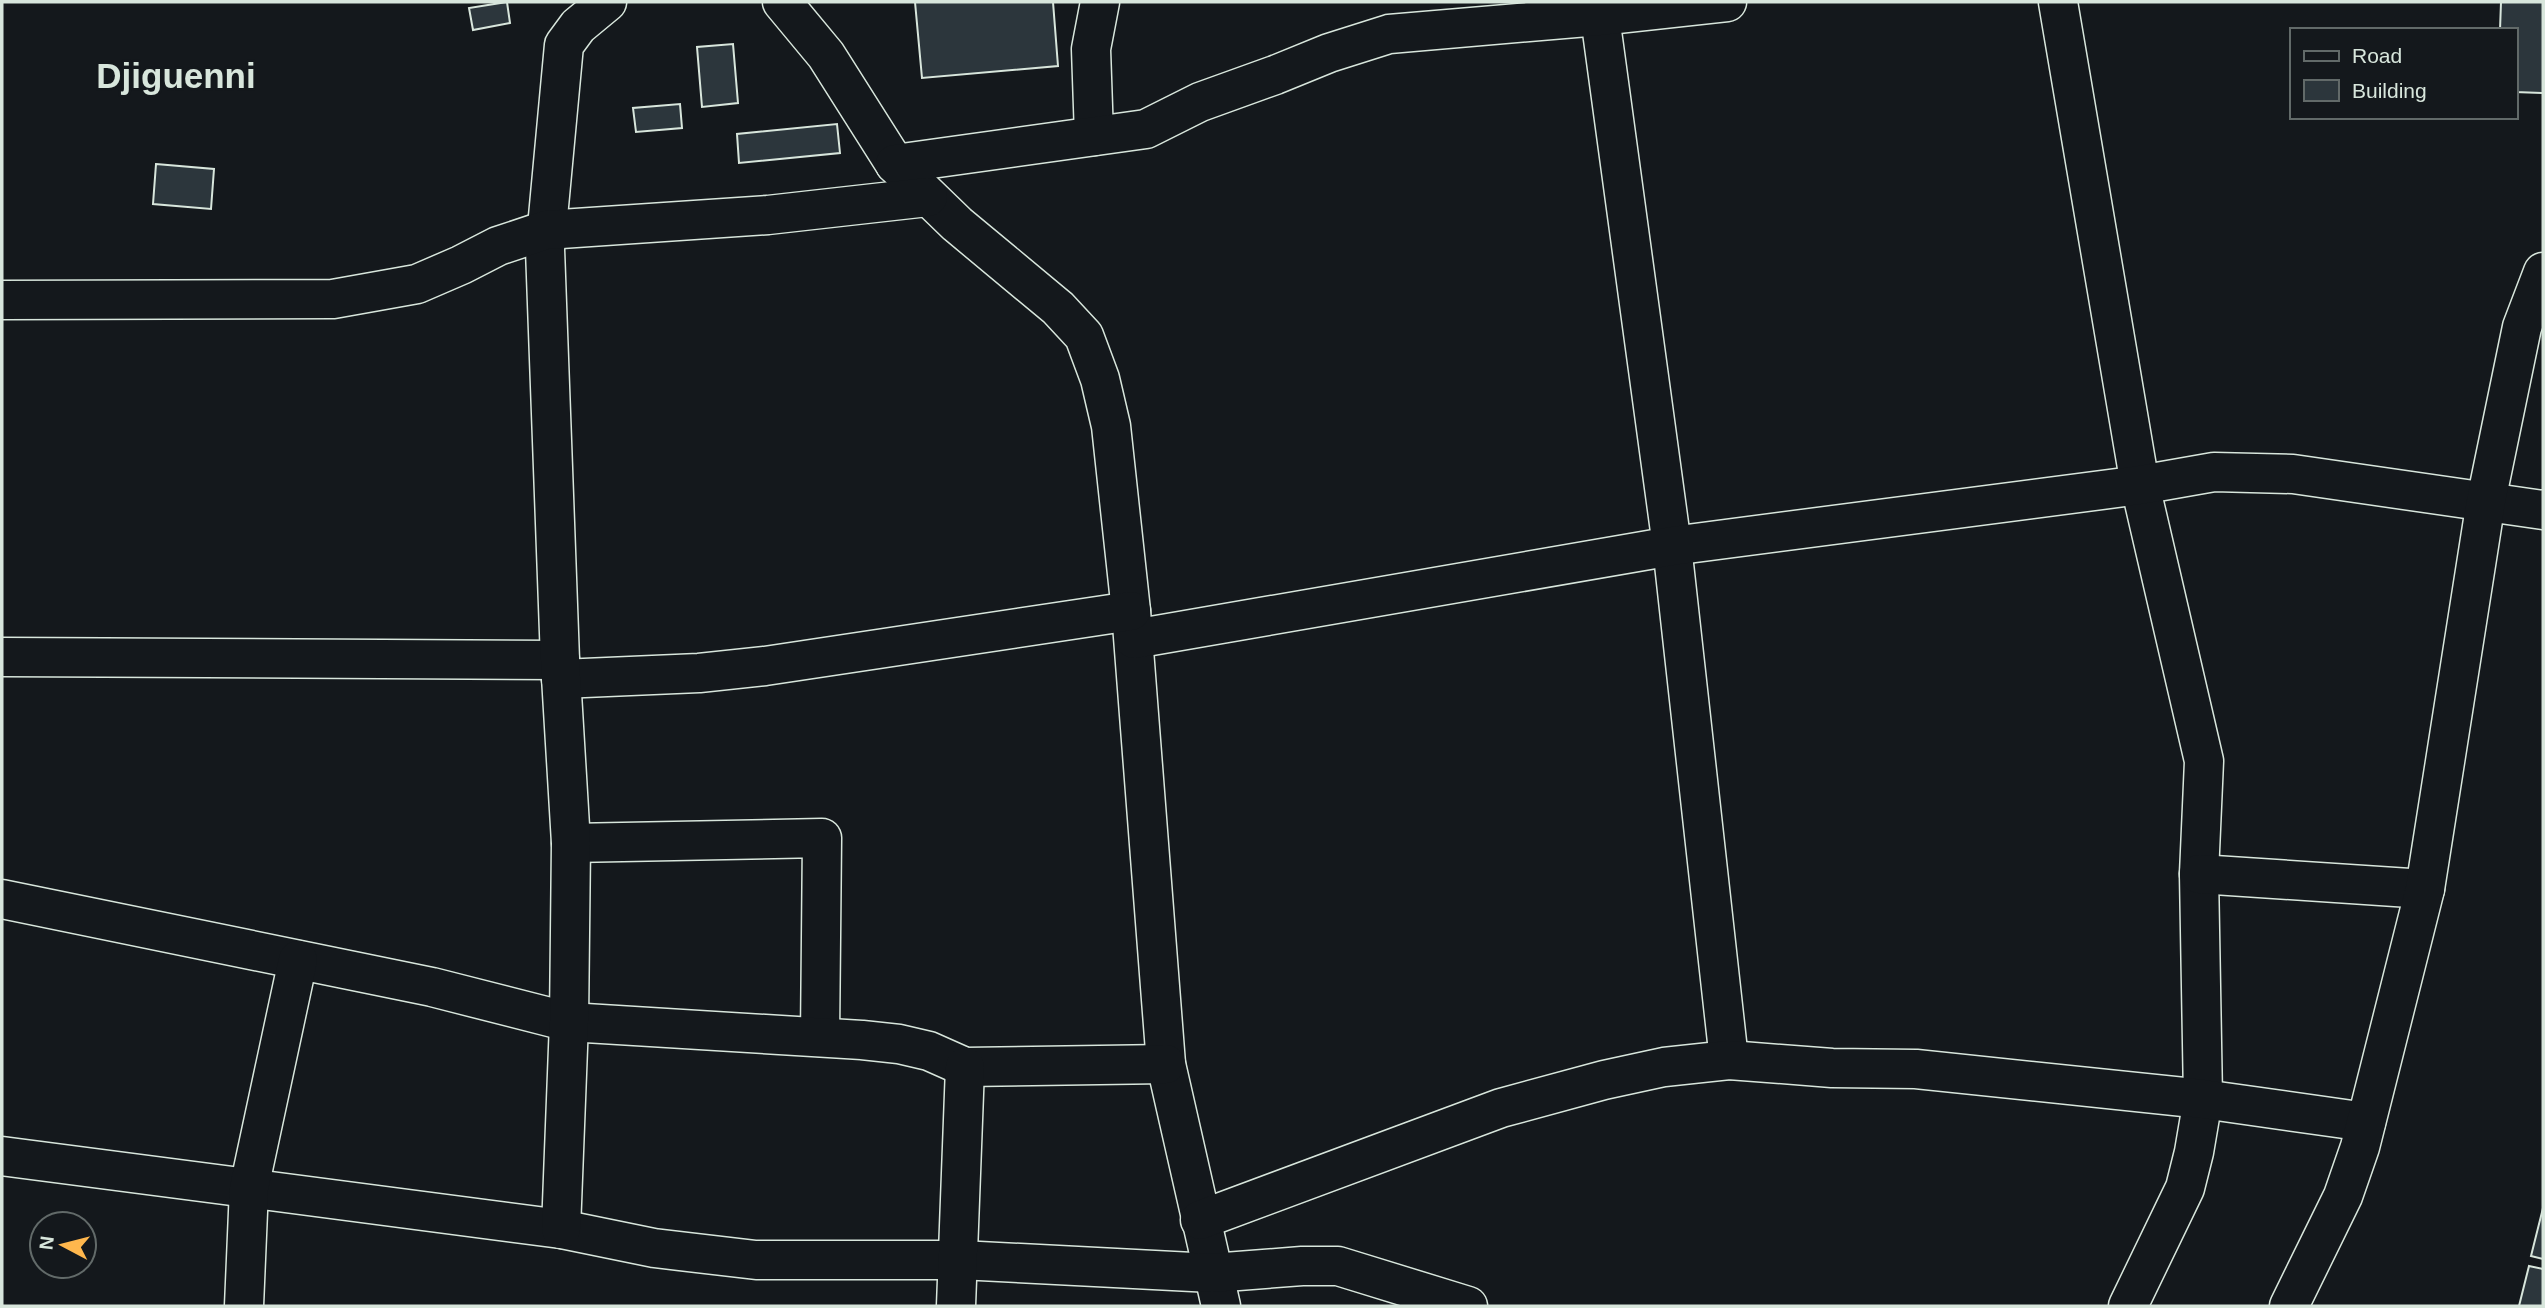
<svg xmlns="http://www.w3.org/2000/svg" width="2545" height="1308" viewBox="0 0 2545 1308" font-family="Helvetica,sans-serif">
<rect width="100%" height="100%" fill="#14181c"/>
<g fill="#2c363c" stroke="#d8e6dc" stroke-width="2">
<path d="M507,2L510,23L473,30L469,8Z"/>
<path d="M915,2H1053L1058,66L922,78Z"/>
<path d="M2501,2H2543V93L2515,92V30H2500Z"/>
<path d="M733,44L738,103L702,107L697,47Z"/>
<path d="M680,104L682,128L636,132L633,108Z"/>
<path d="M837,124L840,153L739,163L737,134Z"/>
<path d="M156,164L214,169L211,209L153,204Z"/>
<path d="M2543,1208V1259L2531,1256Z"/>
<path d="M2529,1266L2543,1269V1306H2519Z"/>
</g>
<g fill="none" stroke-linecap="round" stroke-linejoin="round">
<defs>
<g id="minor">
<path d="M782,2L826,55L895,164L957,224L1058,308L1084,336L1100,379L1111,426L1131,611L1166,1064L1221,1306"/>
<path d="M1598,2L1672,546L1729,1060"/>
<path d="M2058,2L2140,485L2204,761L2199,874L2203,1099L2194,1152L2185,1188L2128,1306"/>
<path d="M1094,136L1091,49L1100,2"/>
<path d="M895,164L1146,129L1200,102L1275,75L1329,53L1389,34L1599,16L1727,2"/>
<path d="M1134,639L1672,546L2140,485L2214,472L2293,474L2543,510"/>
<path d="M2,657L560,660"/>
<path d="M561,679L699,673L765,666L1131,611"/>
<path d="M571,843L822,838L820,1037"/>
<path d="M2199,874L2425,889"/>
<path d="M2,899L432,987L569,1022L862,1040L899,1044L929,1051L965,1067L1166,1064"/>
<path d="M2,1156L561,1229L654,1248L756,1260H960L1212,1273L1302,1266H1338L1468,1306"/>
<path d="M1200,1220L1501,1108L1604,1080L1664,1067L1729,1060L1832,1068L1916,1069L2203,1099L2366,1122"/>
<path d="M561,1229L569,1022L571,843L560,660L545,249L564,45L578,26L607,2"/>
<path d="M244,1306L249,1188L298,960"/>
<path d="M956,1306L965,1067"/>
<path d="M2289,1306L2343,1196L2360,1147L2425,889L2486,501L2522,327L2543,272"/>
</g>
<path id="secondary" d="M2,300L333,299L417,284L461,265L498,246L546,230L768,215L928,197"/>
</defs>
<use href="#minor" stroke="#d8e6dc" stroke-width="41"/>
<use href="#secondary" stroke="#d8e6dc" stroke-width="41"/>
<use href="#minor" stroke="#14181c" stroke-width="38"/>
<use href="#secondary" stroke="#14181c" stroke-width="38"/>
</g>
<g text-anchor="middle" stroke-width="5" stroke-linejoin="round" paint-order="stroke">
<g font-size="35" font-weight="bold" fill="#d8e6dc" stroke="#14181c">
<text x="176" y="88">Djiguenni</text>
</g>
</g>
<rect width="2545" height="1308" fill="none" stroke="#d8e6dc" stroke-width="7"/>
<rect x="2290" y="28" width="228" height="91" fill="#14181c" stroke="#626a69" stroke-width="2"/>
<rect x="2304" y="51" width="35" height="10" fill="#14181c" stroke="#626a69" stroke-width="2"/>
<text x="2352" y="63" font-size="21" fill="#d8e6dc">Road</text>
<rect x="2304" y="80" width="35" height="21" fill="#2c363c" stroke="#626a69" stroke-width="2"/>
<text x="2352" y="98" font-size="21" fill="#d8e6dc">Building</text>
<g transform="translate(63 1245) rotate(277)"><circle r="33" fill="#14181c" stroke="#626a69" stroke-width="2"/>
<path d="M0-5L12 26L0 18L-12 26Z" fill="#ffb74d"/>
<text y="-10" font-size="19" font-weight="bold" text-anchor="middle" fill="#d8e6dc">N</text>
</g>
</svg>
